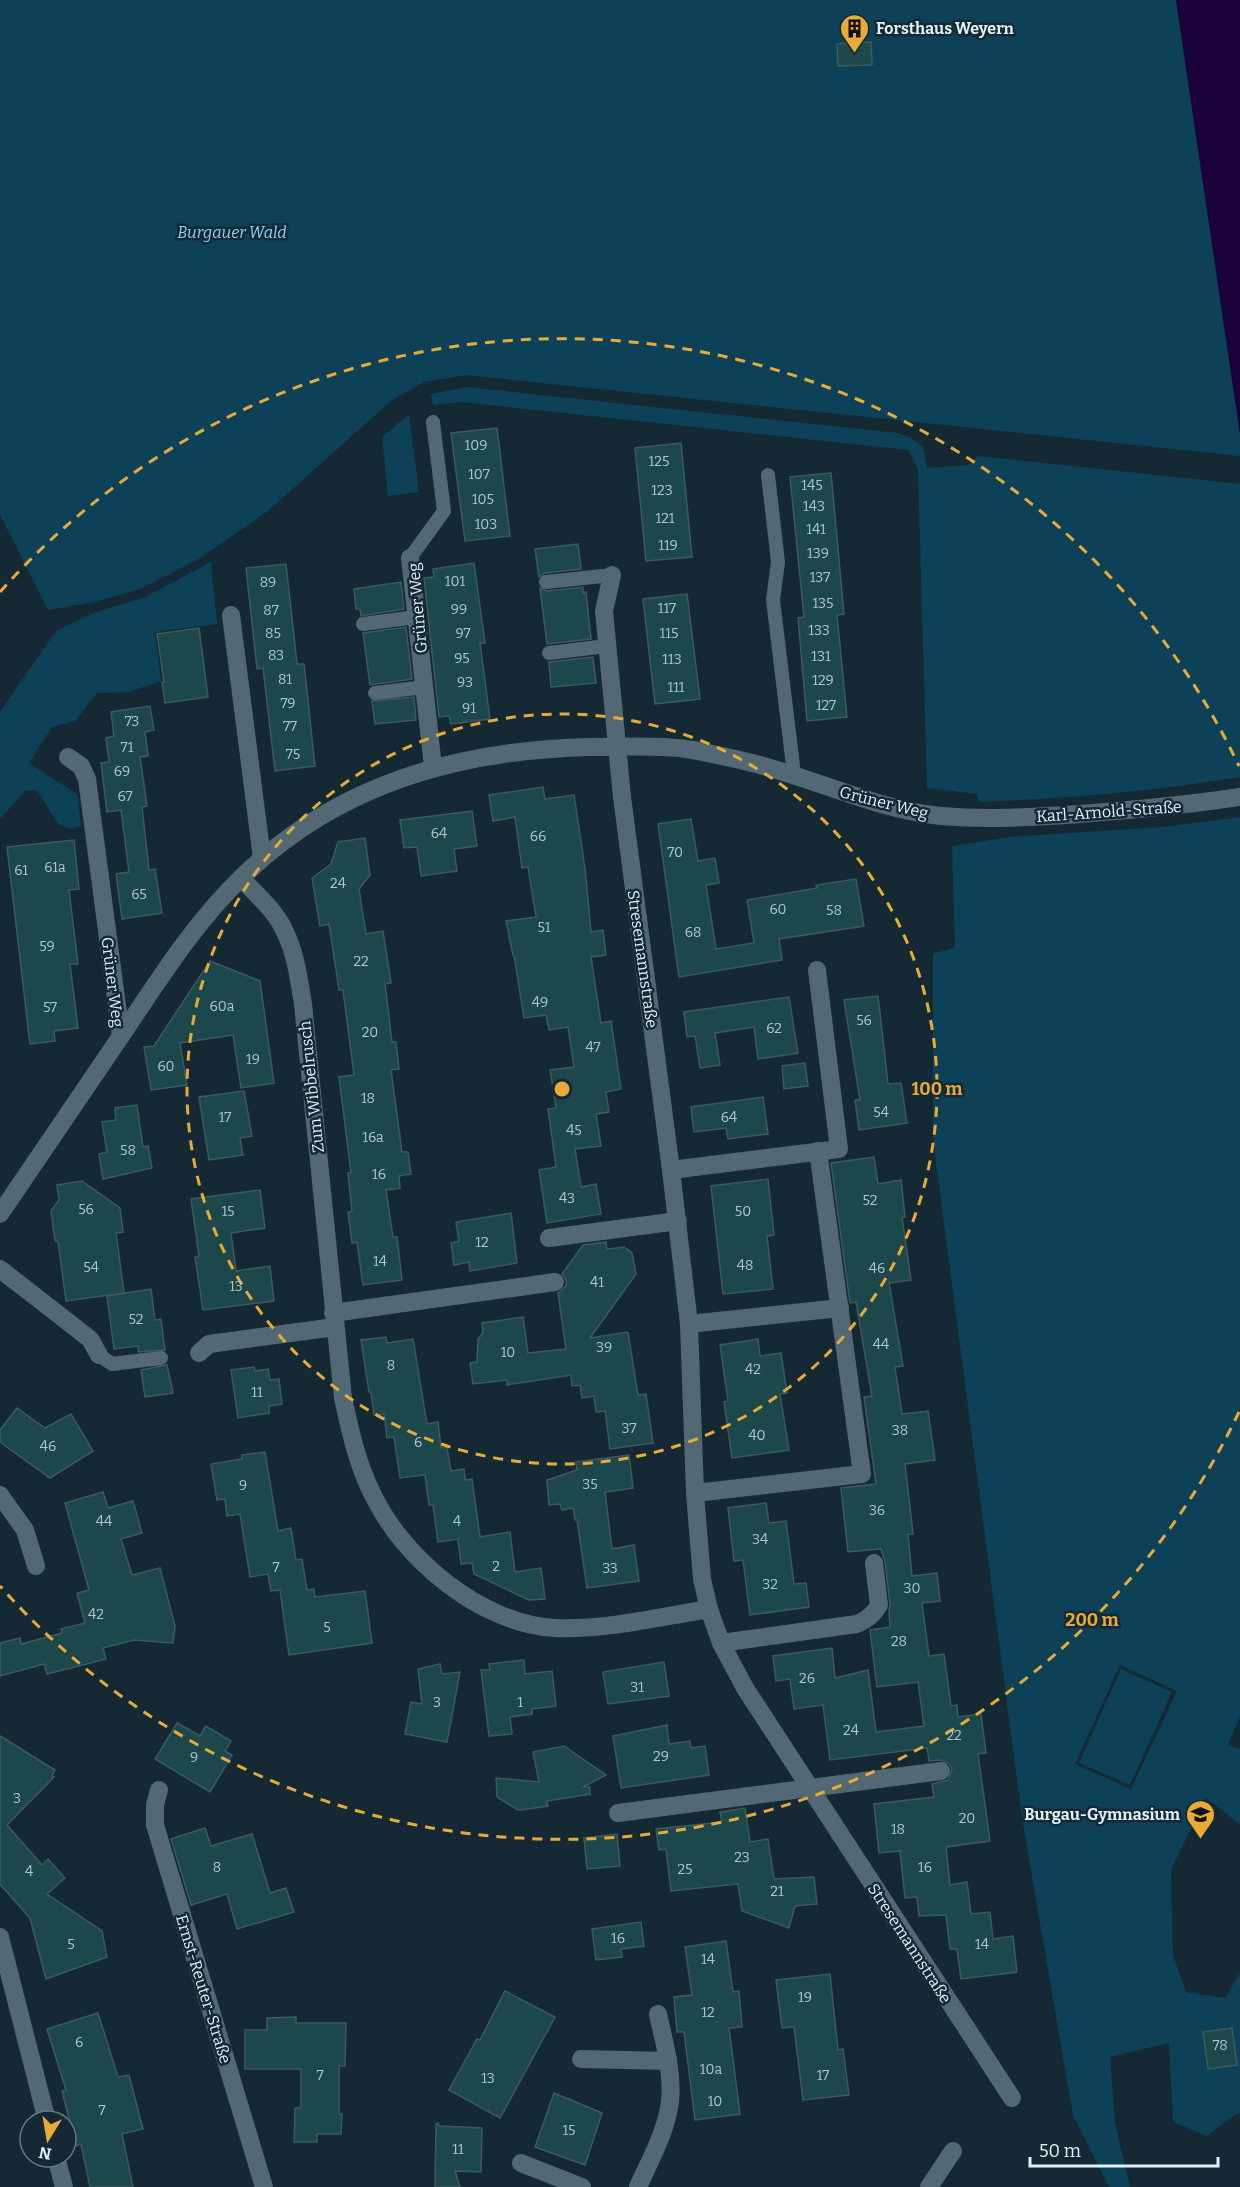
<svg xmlns="http://www.w3.org/2000/svg" width="1240" height="2187" viewBox="0 0 1240 2187" font-family="Bitter,serif">
<rect width="100%" height="100%" fill="#142934"/>
<g fill="#0d4158" fill-rule="evenodd">
<path d="M0,0H1176L1240,434V456L466,375L424,382L392,400L268,511L199,559L140,589L95,602L48,610L0,515Z"/>
<path d="M467,387L898,433L911,438L923,446L927,468L968,465L978,456L1240,484V777C1154,791 1065,799 978,802L977,794L927,788L918,469L908,450L461,402L433,405L431,394Z"/>
<path d="M409,414L419,492L388,496L382,437Z"/>
<path d="M211,562L217,624L155,632L161,681L129,692L97,693L75,721L52,727L29,763L77,794L81,826L70,829L58,824L37,790L25,791L0,819V712L56,631L96,612L143,598Z"/>
<path d="M1240,817V1716L1228,1745L1240,1749V1825L1206,1797L1171,1870L1173,1956L1186,1992L1225,1998L1240,1973V2114H1236L1207,2136L1173,2122L1169,2043L1110,2057L1115,2122L1130,2187H1109L1073,2115L1022,1818L936,1163L933,1131V953L955,948L952,846L1009,837L1162,827ZM1120,1665L1177,1691L1131,1789L1075,1764Z"/>
<path d="M1121,1669L1172,1692L1130,1785L1079,1763Z"/>
</g>
<path fill="#1a033b" d="M1176,0H1240V434Z"/>
<g fill="#1c484c" stroke="#3d5a5c" stroke-width="1.5">
<path d="M871,42L872,65L838,66L837,44Z"/>
<path d="M497,428L510,536L465,541L451,433Z"/>
<path d="M681,443L692,557L646,561L635,448Z"/>
<path d="M831,473L844,614L837,615L847,717L807,721L798,618L804,617L790,477Z"/>
<path d="M578,544L581,569L545,573L539,577L535,549Z"/>
<path d="M474,563L485,643H480L490,719L451,724L449,716L439,717L424,578L434,577L433,569Z"/>
<path d="M286,564L297,664H304L315,766L275,771L263,668L257,669L246,568Z"/>
<path d="M401,582L404,609L361,616L360,609H356L354,589Z"/>
<path d="M583,587V593L586,592L591,639L547,644L540,588L547,591Z"/>
<path d="M687,594L700,699L655,704L643,599Z"/>
<path d="M406,627L412,679L370,685L363,633Z"/>
<path d="M199,628L208,697L165,703L162,682H164L157,634Z"/>
<path d="M593,657L596,683L551,687L549,662Z"/>
<path d="M414,697L416,720L375,724L372,701Z"/>
<path d="M150,706L154,730L145,732L148,756L140,757L147,806L142,807L149,870L155,869L162,913L122,919L116,874L129,872L121,810L107,812L101,763L109,762L106,738L114,736L111,712Z"/>
<path d="M543,787L545,799L574,795L585,868L591,932L603,930L606,955L591,957L601,1023L611,1021L621,1089L606,1092L609,1112L596,1114L601,1146L575,1149L581,1187L596,1184L601,1214L547,1223L539,1170L556,1167L548,1109L556,1108L550,1070L574,1067L568,1027L549,1030L546,1015L524,1018L514,955H513L506,921L536,917L528,867L522,868L515,817L493,821L489,795Z"/>
<path d="M472,811L477,846L454,849L457,871L421,876L417,847L404,848L400,820Z"/>
<path d="M691,819L698,861L715,858L719,883L706,885L716,949L754,943L747,900L817,888L816,885L856,879L864,926L779,939L782,960L679,977L658,824Z"/>
<path d="M365,838L370,875L359,889L366,934L383,931L391,983L385,984L392,1042H396L399,1069L391,1070L402,1152H408L411,1174L399,1176L400,1188L386,1190L393,1237H397L402,1280L363,1285L357,1242L352,1243L348,1212L352,1211L348,1173H351L339,1077L354,1075L343,990H339L329,924L320,926L312,878L331,864L338,842Z"/>
<path d="M74,840L79,889L69,890L78,964H70L78,1028L54,1031L55,1041L30,1044L7,847Z"/>
<path d="M210,961L260,981L274,1083L241,1088L233,1035L180,1043L187,1085L151,1090L144,1047L154,1046Z"/>
<path d="M878,996L888,1084L901,1083L907,1123L859,1130L855,1100H860L844,1000Z"/>
<path d="M789,997L798,1053L758,1059L754,1027L715,1033L720,1065L700,1068L695,1036L687,1037L684,1012Z"/>
<path d="M805,1063L808,1086L784,1089L782,1066Z"/>
<path d="M244,1091L252,1136L240,1138L243,1155L209,1160L199,1097Z"/>
<path d="M763,1097L768,1134L728,1139L726,1128L694,1132L691,1107Z"/>
<path d="M137,1105L143,1147L148,1146L152,1168L103,1179L99,1154L107,1152L102,1122L116,1120L115,1108Z"/>
<path d="M874,1157L878,1184L901,1180L905,1217H902L911,1280L889,1283L903,1366L895,1367L902,1414L928,1411L935,1460L905,1464L913,1534H908L912,1576L937,1573L940,1601L922,1603L929,1656L944,1654L951,1706L957,1705L958,1717L981,1714L986,1753L978,1754L990,1841L946,1847L950,1885L967,1882L971,1914L990,1912L993,1939L1013,1936L1017,1972L961,1979L957,1949H950L946,1915L919,1916L917,1897L905,1898L900,1851L879,1853L874,1804L934,1797L932,1784L948,1780L952,1770L950,1764L940,1760L929,1761L927,1748L830,1760L823,1705L794,1709L790,1679L776,1681L773,1656L832,1648L835,1678L868,1670L876,1732L924,1726L918,1682L877,1687L870,1630L890,1627L889,1611L890,1604L885,1562L881,1549L848,1552L841,1488L876,1484L864,1397L872,1396L856,1302L850,1303L831,1163Z"/>
<path d="M768,1179L774,1235L767,1236L773,1289L723,1294L711,1186Z"/>
<path d="M82,1181L120,1208L123,1232L116,1233L124,1293L66,1301L58,1241H55L51,1211L59,1200L57,1185Z"/>
<path d="M260,1190L265,1228L231,1233L236,1271L270,1266L274,1301L203,1310L195,1257L199,1256L191,1199Z"/>
<path d="M511,1213L517,1263L470,1271L469,1262L454,1265L451,1243L459,1241L456,1222Z"/>
<path d="M606,1242L607,1249L624,1247L632,1253L636,1274L590,1338L628,1332L638,1395L646,1394L653,1443L610,1449L605,1411L596,1412L594,1396L582,1398L580,1385L572,1386L571,1375L507,1385V1380L473,1384L470,1363L477,1362L478,1339L483,1333L482,1323L523,1317L528,1353L566,1349L558,1293L566,1286V1280L562,1274L583,1245Z"/>
<path d="M151,1289L155,1320L161,1319L165,1350L138,1352V1346L114,1349L107,1296Z"/>
<path d="M386,1337L387,1343L413,1339L427,1424L438,1422L441,1448L447,1447L451,1471L464,1469L465,1480L472,1479L480,1537L510,1532L515,1572L541,1568L545,1599L529,1600L474,1574L472,1563L461,1564L458,1539L438,1542L433,1505H429L425,1475L400,1478L394,1437L387,1438L384,1414L374,1415L371,1392H369L361,1340Z"/>
<path d="M758,1339L760,1356L781,1353L787,1393L780,1394L789,1450L732,1458L724,1402L728,1401L720,1345Z"/>
<path d="M167,1365L173,1393L145,1397L141,1370Z"/>
<path d="M254,1367L255,1371L268,1369L270,1380L279,1379L282,1404L269,1406V1413L238,1418L231,1370Z"/>
<path d="M17,1408L45,1428L71,1414L93,1451L50,1478L0,1442V1430Z"/>
<path d="M265,1452L278,1531L291,1528L296,1560L302,1559L307,1590L314,1589L315,1597L365,1591L372,1643L289,1655L280,1590L271,1591L268,1574L250,1577L240,1514L227,1516L225,1499L217,1500L211,1464L242,1459V1455Z"/>
<path d="M629,1455L633,1488L605,1492L612,1549L634,1545L639,1581L587,1588L577,1520H575L573,1508L562,1510L560,1504L549,1505L547,1480L577,1470L576,1462Z"/>
<path d="M103,1492L108,1508L133,1501L142,1533L121,1539L132,1575L160,1568L175,1626L173,1643L134,1640L103,1648L106,1659L47,1674L44,1664L0,1676V1643L20,1638L21,1644L62,1633L61,1629L85,1623L77,1593L89,1590L65,1503Z"/>
<path d="M766,1503L769,1523L786,1521L794,1584L806,1583L809,1607L750,1615L743,1560L734,1561L728,1508Z"/>
<path d="M524,1660L525,1674L552,1671L556,1706L532,1709V1714L510,1717L512,1734L489,1736L481,1670H490L489,1664Z"/>
<path d="M664,1662L669,1696L608,1704L603,1672Z"/>
<path d="M440,1664L442,1674L460,1672L447,1742L405,1734L411,1702L422,1704L418,1669Z"/>
<path d="M177,1723L200,1736L206,1726L231,1741L225,1751L232,1755L210,1792L155,1759Z"/>
<path d="M667,1725L669,1744L690,1741L691,1748L705,1746L709,1775L621,1788L613,1736Z"/>
<path d="M0,1736L55,1770L52,1776L54,1777L7,1825L42,1865L48,1859L65,1878L47,1894L102,1931L107,1957L46,1979L30,1918L0,1884Z"/>
<path d="M564,1746L606,1775L583,1787H590V1794L547,1801L548,1806L521,1810H518L497,1797L496,1778L539,1782L533,1752Z"/>
<path d="M745,1808L750,1842L768,1839L774,1879L814,1877L817,1904L795,1906L789,1928L742,1911L738,1884L671,1891L666,1849L659,1850L656,1829L722,1822L720,1812Z"/>
<path d="M205,1828L211,1846L252,1834L270,1893L286,1888L294,1912L237,1929L227,1894L191,1905L171,1839Z"/>
<path d="M617,1834L620,1866L587,1869L584,1838Z"/>
<path d="M641,1922L644,1946L621,1949L622,1957L596,1960L592,1929Z"/>
<path d="M726,1941L733,1992L739,1991L742,2027L729,2028L740,2114L695,2120L684,2032H677L674,1997L692,1995L685,1947Z"/>
<path d="M830,1974L838,2050L843,2049L849,2095L803,2100L794,2027L782,2028L776,1980Z"/>
<path d="M505,1991L555,2017L500,2118L449,2090L477,2039L480,2040Z"/>
<path d="M98,2013L118,2077L129,2075L143,2129L122,2134L133,2187H90L81,2144L76,2146L62,2091L66,2090L47,2029Z"/>
<path d="M296,2017V2023H346L345,2066H339V2114H342L341,2134H317V2142H294L295,2108H301V2069H245V2030H267V2018Z"/>
<path d="M1232,2028L1237,2065L1208,2069L1203,2032Z"/>
<path d="M554,2093L602,2113L585,2165L535,2147Z"/>
<path d="M438,2123L439,2126L482,2128L481,2172L455,2171L460,2187H435L436,2124Z"/>
</g>
<g fill="none" stroke-linecap="round" stroke-linejoin="round">
<g stroke="#526875" stroke-width="14">
<path d="M768,475L778,562L773,600L794,774"/>
<path d="M410,558L444,511L433,422"/>
<path d="M546,582L612,575"/>
<path d="M363,624L416,617"/>
<path d="M549,653L607,646"/>
<path d="M375,693L425,687"/>
<path d="M99,1355L112,1364L161,1358"/>
</g>
<g stroke="#526875" stroke-width="18">
<path d="M410,558L433,767"/>
<path d="M612,575L604,611L622,797L671,1170L689,1324L695,1493L702,1579L709,1609L721,1643L745,1688L1012,2098"/>
<path d="M231,615L262,858"/>
<path d="M68,757L81,766L87,779L121,1036"/>
<path d="M241,878C256,894 276,911 285,932C296,954 299,980 303,1004L343,1398C350,1430 357,1463 372,1493C403,1559 481,1624 555,1628C606,1630 659,1617 709,1609"/>
<path d="M671,1170L839,1149L817,970"/>
<path d="M0,1214C41,1154 82,1093 123,1033C160,978 195,922 243,876C339,783 460,750 591,747C622,747 656,745 686,749C706,752 725,757 744,761C810,776 873,809 941,816C988,820 1033,817 1080,814C1134,810 1187,805 1240,797"/>
<path d="M549,1238L678,1221"/>
<path d="M0,1269L90,1339L99,1355"/>
<path d="M333,1313L555,1282"/>
<path d="M689,1324L840,1308"/>
<path d="M199,1353L209,1344L335,1327"/>
<path d="M695,1493L862,1474L818,1151"/>
<path d="M0,1495L25,1530L36,1566"/>
<path d="M721,1643L857,1624C867,1620 874,1614 879,1605L874,1563"/>
<path d="M159,1790L155,1805V1825L264,2187"/>
<path d="M618,1813L941,1771"/>
<path d="M0,1937L47,2121"/>
<path d="M581,2059L668,2061"/>
<path d="M56,2157L64,2187"/>
<path d="M521,2163L582,2187"/>
<path d="M638,2187C650,2160 667,2130 670,2101C673,2072 664,2042 658,2014"/>
<path d="M929,2187L953,2151"/>
</g>
</g>
<g fill="none" stroke="#e8ab37" stroke-width="3" stroke-dasharray="10 8">
<circle cx="562" cy="1089" r="375"/>
<path d="M1239 1412A750 750 0 0 1 0 1586M0 592A750 750 0 0 1 1239 766"/>
</g>
<defs>
<symbol id="building-pin" viewBox="-11 -11 22 30"><path d="M0 17L-7.5 6A9.5 9.5 0 1 1 7.5 6Z" fill="#e8ab37" stroke="#142934"/><path d="M-4-6H4V6H1V3H-1V6H-4ZM-2.5-4.3h1.7v1.8h-1.7ZM.8-4.3h1.7v1.8H.8ZM-2.5-1h1.7V.8h-1.7ZM.8-1h1.7V.8H.8Z" fill="#111"/></symbol>
<symbol id="school-pin" viewBox="-11 -11 22 30"><path d="M0 17L-7.5 6A9.5 9.5 0 1 1 7.5 6Z" fill="#e8ab37" stroke="#142934"/><path d="M0-5L7-2L0 1L-7-2ZM-4 1L0 2.5L4 1V4Q0 6-4 4Z" fill="#111"/></symbol>
</defs>
<g fill-rule="evenodd">
<use href="#building-pin" x="838" y="12" width="33" height="45"/>
<use href="#school-pin" x="1184" y="1798" width="33" height="45"/>
</g>
<g text-anchor="middle" stroke-width="5" stroke-linejoin="round" paint-order="stroke">
<g font-size="14" fill="#b0c5cc">
<text x="476" y="450">109</text>
<text x="659" y="466">125</text>
<text x="479" y="479">107</text>
<text x="812" y="490">145</text>
<text x="662" y="495">123</text>
<text x="483" y="504">105</text>
<text x="814" y="511">143</text>
<text x="665" y="523">121</text>
<text x="486" y="529">103</text>
<text x="816" y="534">141</text>
<text x="668" y="550">119</text>
<text x="818" y="558">139</text>
<text x="820" y="582">137</text>
<text x="455" y="586">101</text>
<text x="268" y="587">89</text>
<text x="823" y="608">135</text>
<text x="667" y="613">117</text>
<text x="459" y="614">99</text>
<text x="271" y="615">87</text>
<text x="819" y="635">133</text>
<text x="273" y="638">85</text>
<text x="463" y="638">97</text>
<text x="669" y="638">115</text>
<text x="276" y="660">83</text>
<text x="821" y="661">131</text>
<text x="462" y="663">95</text>
<text x="672" y="664">113</text>
<text x="285" y="684">81</text>
<text x="823" y="685">129</text>
<text x="465" y="687">93</text>
<text x="676" y="692">111</text>
<text x="288" y="708">79</text>
<text x="826" y="710">127</text>
<text x="469" y="713">91</text>
<text x="132" y="726">73</text>
<text x="290" y="731">77</text>
<text x="127" y="752">71</text>
<text x="293" y="759">75</text>
<text x="122" y="776">69</text>
<text x="125" y="801">67</text>
<text x="439" y="838">64</text>
<text x="538" y="841">66</text>
<text x="675" y="857">70</text>
<text x="55" y="872">61a</text>
<text x="21" y="875">61</text>
<text x="338" y="888">24</text>
<text x="139" y="899">65</text>
<text x="778" y="914">60</text>
<text x="834" y="915">58</text>
<text x="544" y="932">51</text>
<text x="693" y="937">68</text>
<text x="47" y="951">59</text>
<text x="361" y="966">22</text>
<text x="540" y="1007">49</text>
<text x="222" y="1011">60a</text>
<text x="50" y="1012">57</text>
<text x="864" y="1025">56</text>
<text x="774" y="1033">62</text>
<text x="370" y="1037">20</text>
<text x="593" y="1052">47</text>
<text x="253" y="1064">19</text>
<text x="166" y="1071">60</text>
<text x="368" y="1103">18</text>
<text x="881" y="1117">54</text>
<text x="225" y="1122">17</text>
<text x="729" y="1122">64</text>
<text x="574" y="1135">45</text>
<text x="373" y="1142">16a</text>
<text x="128" y="1155">58</text>
<text x="379" y="1179">16</text>
<text x="567" y="1203">43</text>
<text x="870" y="1205">52</text>
<text x="86" y="1214">56</text>
<text x="228" y="1216">15</text>
<text x="743" y="1216">50</text>
<text x="482" y="1247">12</text>
<text x="380" y="1266">14</text>
<text x="745" y="1270">48</text>
<text x="91" y="1272">54</text>
<text x="877" y="1273">46</text>
<text x="597" y="1287">41</text>
<text x="236" y="1291">13</text>
<text x="136" y="1324">52</text>
<text x="881" y="1349">44</text>
<text x="604" y="1352">39</text>
<text x="508" y="1357">10</text>
<text x="391" y="1370">8</text>
<text x="753" y="1374">42</text>
<text x="257" y="1397">11</text>
<text x="629" y="1433">37</text>
<text x="900" y="1435">38</text>
<text x="757" y="1440">40</text>
<text x="418" y="1447">6</text>
<text x="48" y="1451">46</text>
<text x="590" y="1489">35</text>
<text x="243" y="1490">9</text>
<text x="877" y="1515">36</text>
<text x="104" y="1526">44</text>
<text x="457" y="1526">4</text>
<text x="760" y="1544">34</text>
<text x="496" y="1571">2</text>
<text x="276" y="1572">7</text>
<text x="610" y="1573">33</text>
<text x="770" y="1589">32</text>
<text x="912" y="1593">30</text>
<text x="96" y="1619">42</text>
<text x="327" y="1632">5</text>
<text x="899" y="1646">28</text>
<text x="807" y="1683">26</text>
<text x="637" y="1692">31</text>
<text x="437" y="1707">3</text>
<text x="520" y="1707">1</text>
<text x="851" y="1735">24</text>
<text x="954" y="1740">22</text>
<text x="661" y="1761">29</text>
<text x="194" y="1762">9</text>
<text x="17" y="1803">3</text>
<text x="967" y="1823">20</text>
<text x="898" y="1834">18</text>
<text x="742" y="1862">23</text>
<text x="217" y="1872">8</text>
<text x="925" y="1872">16</text>
<text x="685" y="1874">25</text>
<text x="29" y="1876">4</text>
<text x="777" y="1896">21</text>
<text x="618" y="1943">16</text>
<text x="71" y="1949">5</text>
<text x="982" y="1949">14</text>
<text x="708" y="1964">14</text>
<text x="805" y="2002">19</text>
<text x="708" y="2017">12</text>
<text x="79" y="2047">6</text>
<text x="1220" y="2050">78</text>
<text x="711" y="2074">10a</text>
<text x="320" y="2080">7</text>
<text x="823" y="2080">17</text>
<text x="488" y="2083">13</text>
<text x="715" y="2106">10</text>
<text x="102" y="2115">7</text>
<text x="569" y="2135">15</text>
<text x="458" y="2154">11</text>
</g>
<g font-size="16" font-weight="bold" fill="#e2eff7" stroke="#142934" text-anchor="start">
<text x="876" y="34">Forsthaus Weyern</text>
<text x="1180" y="1820" text-anchor="end">Burgau-Gymnasium</text>
</g>
<g font-size="16" font-style="italic" fill="#89d2f9" stroke="#142934">
<text x="232" y="238">Burgauer Wald</text>
</g>
<g font-size="16" fill="#e2eff7" stroke="#142934">
<text transform="translate(417 608) rotate(-95)" y="6">Grüner Weg</text>
<text transform="translate(884 802) rotate(14)" y="6">Grüner Weg</text>
<text transform="translate(1109 811) rotate(-4)" y="6">Karl-Arnold-Straße</text>
<text transform="translate(643 959) rotate(82)" y="6">Stresemannstraße</text>
<text transform="translate(113 982) rotate(83)" y="6">Grüner Weg</text>
<text transform="translate(311 1087) rotate(-96)" y="6">Zum Wibbelrusch</text>
<text transform="translate(910 1943) rotate(57)" y="6">Stresemannstraße</text>
<text transform="translate(204 1989) rotate(73)" y="6">Ernst-Reuter-Straße</text>
</g>
</g>
<circle cx="562" cy="1089" r="9" fill="#e8ab37" stroke="#142934" stroke-width="3"/>
<g font-size="18" text-anchor="middle" font-weight="bold" fill="#e8ab37" stroke="#142934" stroke-width="5" stroke-linejoin="round" paint-order="stroke">
<text x="937" y="1095">100 m</text>
<text x="1092" y="1626">200 m</text>
</g>
<g transform="translate(48 2139) rotate(191)"><circle r="28" fill="#142934" stroke="#667882" stroke-width="1.5"/>
<path d="M0-4.5L10 22L0 15L-10 22Z" fill="#e8ab37"/>
<text y="-9" font-size="16" font-weight="bold" text-anchor="middle" fill="#e2eff7">N</text>
</g>
<path d="M1030 2157v9h188v-9" fill="none" stroke="#e2eff7" stroke-width="3"/>
<text x="1039" y="2157" font-size="18" fill="#e2eff7" stroke="#142934" stroke-width="4.5" paint-order="stroke">50 m</text>
</svg>
